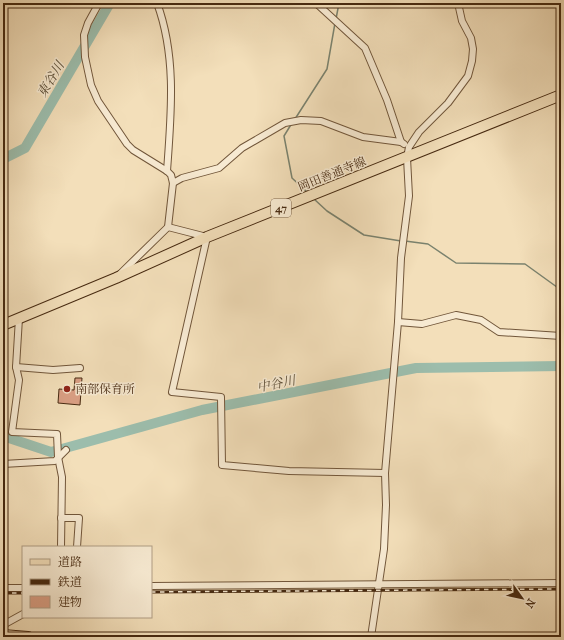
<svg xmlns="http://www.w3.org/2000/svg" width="564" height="640" viewBox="0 0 564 640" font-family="'IM FELL French Canon','Noto Serif JP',serif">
<rect width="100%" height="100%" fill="#f3dfba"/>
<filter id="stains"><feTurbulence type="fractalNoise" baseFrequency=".005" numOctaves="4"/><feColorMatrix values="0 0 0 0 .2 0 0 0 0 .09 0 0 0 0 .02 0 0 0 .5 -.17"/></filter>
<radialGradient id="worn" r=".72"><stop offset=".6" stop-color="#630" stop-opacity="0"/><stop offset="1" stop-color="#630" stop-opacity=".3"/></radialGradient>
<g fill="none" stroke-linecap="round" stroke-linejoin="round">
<g stroke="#7a826e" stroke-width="1.5">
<path d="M336,19L339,3"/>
<path d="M295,119L327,69L335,23"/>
<path d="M292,123L284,136L292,178L307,192"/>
<path d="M314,199L327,211L364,235L401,241"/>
<path d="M405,241L428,244L456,263L525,264L561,290"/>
</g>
<g stroke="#9cbdac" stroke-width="10">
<path d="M3,159L25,148L110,3"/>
<path d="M3,436L51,452L202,410L416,368L561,366"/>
</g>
</g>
<path fill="#da9f84" stroke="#462910" d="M75,378H82L80,405L58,403L59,389L74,390Z"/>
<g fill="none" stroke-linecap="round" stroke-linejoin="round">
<defs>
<g id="minor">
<path d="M99,3L88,23L84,35L85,57L91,85L98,101L127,144L133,150L167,171L171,175L173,183L168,227L121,273"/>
<path d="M157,3C177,57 171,115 167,171"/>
<path d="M316,3L365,48L387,100L401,142L404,144"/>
<path d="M173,183L182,178L219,168L242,148L285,123L301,120L321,121L363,137L401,142"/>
<path d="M168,227L207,237L172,392L221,397L222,465L289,471L385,473"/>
<path d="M19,318L16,367L19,380L12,432L57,434L58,457L62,477L61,547"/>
<path d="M398,322L422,324L456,315L481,320L499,332L561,336"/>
<path d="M16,367L53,370L80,368"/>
<path d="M3,464L55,461L66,450"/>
<path d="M61,518H79L77,547"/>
<path d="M151,586L561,583"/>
<path d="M3,588H23"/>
<path d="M3,625L23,614"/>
<path d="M371,637L384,549L386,505L385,473L398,322L401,258L409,196L407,158L409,147L419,132L448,103L468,76L472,61L473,49L471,38L462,21L458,3"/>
</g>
<path id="primary" d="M3,325L116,278L207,237L561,95"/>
<path id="trunk" d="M3,635L28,637"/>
</defs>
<use href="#minor" stroke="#71563a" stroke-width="8"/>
<use href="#primary" stroke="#462910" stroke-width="12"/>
<use href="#trunk" stroke="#462910" stroke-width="12"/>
<use href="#minor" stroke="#f7ead2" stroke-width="6"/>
<use href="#primary" stroke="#f3dfba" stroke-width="10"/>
<use href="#trunk" stroke="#f3dfba" stroke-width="10"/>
<defs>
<g id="rail">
<path d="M151,592L561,589"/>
<path d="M3,593H23"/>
</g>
</defs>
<use href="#rail" stroke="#462910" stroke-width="3"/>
<use href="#rail" stroke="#f7ead2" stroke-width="1.5" stroke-dasharray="4.5" stroke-linecap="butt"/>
</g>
<circle fill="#8f2418" stroke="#f7ead2" stroke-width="1.5" cx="67" cy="389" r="4"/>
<g text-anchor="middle" stroke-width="3" stroke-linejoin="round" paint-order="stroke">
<rect fill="#f7ead2" stroke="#7b634a" stroke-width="1" x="271" y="199" width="20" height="18" rx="3"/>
<g font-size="11" font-weight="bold" fill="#462910">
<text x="281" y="212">47</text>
</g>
<g font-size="12" fill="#462910" stroke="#f7ead2">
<text transform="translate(332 174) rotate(-22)" y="4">岡田善通寺線</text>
</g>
<g font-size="12" fill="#462910" stroke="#f7ead2" text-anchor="start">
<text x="75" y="393">南部保育所</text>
</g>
<g font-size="13" font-style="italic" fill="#5c4e37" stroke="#f7ead2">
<text transform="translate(50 79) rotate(-59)" y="5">東谷川</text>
<text transform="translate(276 383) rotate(-11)" y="5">中谷川</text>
</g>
</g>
<rect width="564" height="640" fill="none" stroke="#f3dfba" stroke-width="16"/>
<rect x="4" y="4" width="556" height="632" fill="none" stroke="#462910" stroke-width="2"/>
<rect x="8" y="8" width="548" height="624" fill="none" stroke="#462910"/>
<rect x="22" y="546" width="130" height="72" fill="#f7ead2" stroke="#b09d84"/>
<rect x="30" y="559" width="20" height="6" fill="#f3dfba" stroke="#b09d84"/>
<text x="58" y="566" font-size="12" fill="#462910">道路</text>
<rect x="30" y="579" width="20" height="6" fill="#462910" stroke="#b09d84"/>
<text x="58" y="586" font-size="12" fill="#462910">鉄道</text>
<rect x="30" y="596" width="20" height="12" fill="#da9f84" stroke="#b09d84"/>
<text x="58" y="606" font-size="12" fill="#462910">建物</text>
<g transform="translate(522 598) rotate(123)" stroke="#f7ead2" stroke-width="3" paint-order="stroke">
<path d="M0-3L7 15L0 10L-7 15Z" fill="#462910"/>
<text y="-6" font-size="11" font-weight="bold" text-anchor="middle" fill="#462910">N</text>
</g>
<rect width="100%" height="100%" filter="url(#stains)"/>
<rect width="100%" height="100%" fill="url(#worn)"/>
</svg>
